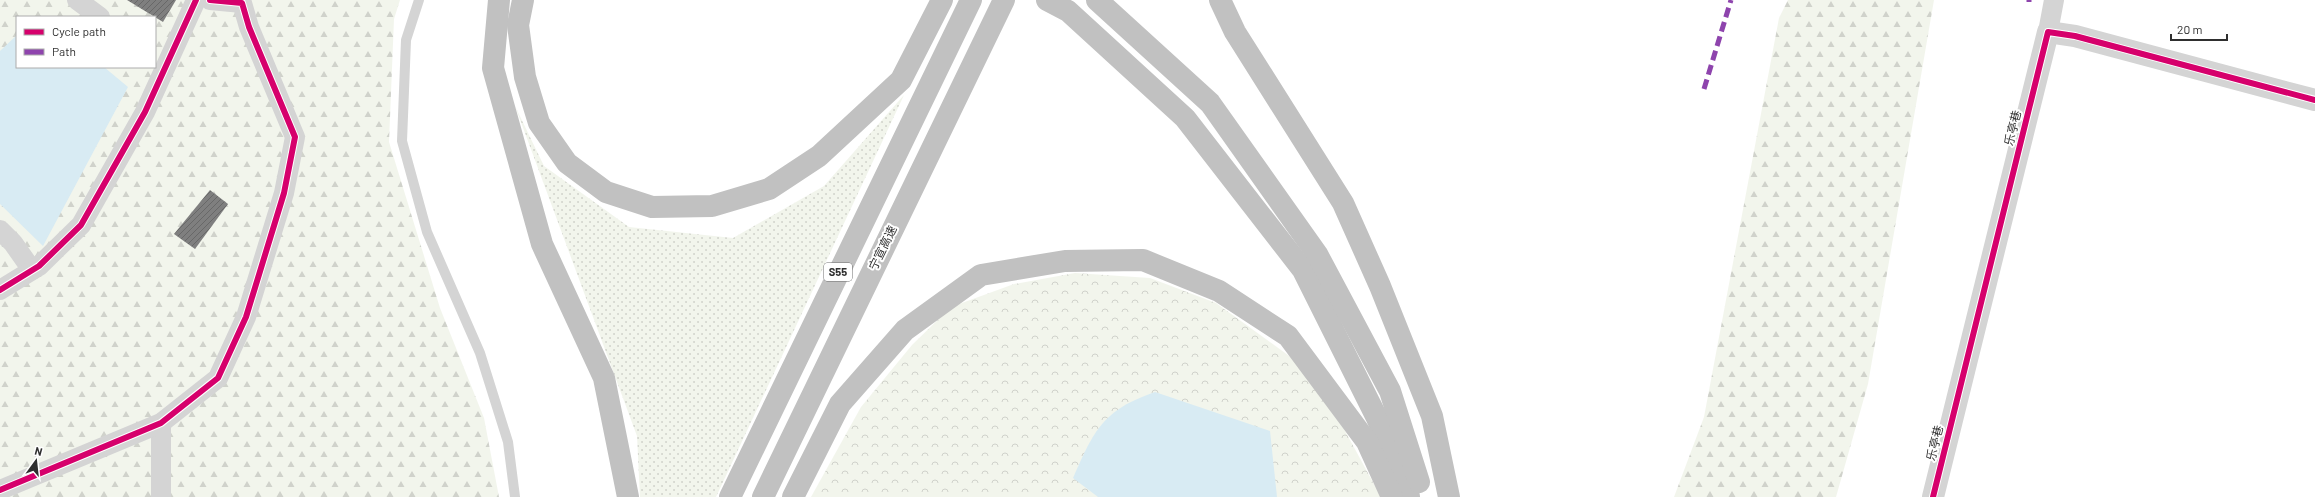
<svg xmlns="http://www.w3.org/2000/svg" width="2315" height="497" viewBox="0 0 2315 497" font-family="Barlow,'Noto Sans SC',sans-serif">
<defs>
<pattern id="grass-dots" width="8" height="8" patternUnits="userSpaceOnUse"><rect width="8" height="8" fill="#f2f5ec"/><path d="M2 2h.1M6 6h.1" fill="none" stroke="#d0d2cb" stroke-width="1.8" stroke-linecap="round"/></pattern>
<pattern id="forest-firs" width="22" height="20" patternUnits="userSpaceOnUse"><rect width="22" height="20" fill="#f2f5ec"/><path d="M5 1l3.5 6h-7zM16 11l3.5 6h-7z" fill="#d0d2cb"/></pattern>
<pattern id="park-crowns" width="20" height="18" patternUnits="userSpaceOnUse"><rect width="20" height="18" fill="#f2f5ec"/><path d="M2 6a3 3 0 1 1 6 0M12 15a3 3 0 1 1 6 0" fill="none" stroke="#d0d2cb"/></pattern>
<pattern id="building-hatch" width="6" height="6" patternUnits="userSpaceOnUse"><rect width="6" height="6" fill="#7f7f7f"/><path d="M-1 1l2-2M0 6l6-6M5 7l2-2" fill="none" stroke="#686868"/></pattern>
</defs>
<rect width="100%" height="100%" fill="#fff"/>
<path fill="url(#grass-dots)" d="M904,95L716,497H640L637,436L515,106L544,166L629,227L733,238L824,186Z"/>
<g fill="url(#forest-firs)" fill-rule="evenodd">
<path d="M0,0H400L394,19L389,142L440,308L484,418L499,497H0ZM17,17H155V67H17Z"/>
<path d="M1788,0H1934L1868,384L1836,497H1674L1704,417L1779,18Z"/>
</g>
<path fill="url(#park-crowns)" d="M1075,273L1150,278L1216,303L1292,358L1344,429L1381,497H811L861,407L912,345L951,307L1014,284Z"/>
<g fill="#d8ebf3">
<path d="M17,35V67H104L128,87L43,246L0,204V51Z"/>
<path d="M1155,392L1270,431L1277,497H1098L1073,478C1094,430 1103,410 1155,392Z"/>
</g>
<g fill="url(#building-hatch)">
<path d="M127,0H176L163,22Z"/>
<path d="M210,190L228,204L195,249L174,234Z"/>
</g>
<g fill="none" stroke-linecap="round" stroke-linejoin="round">
<path stroke="#d4d4d4" stroke-width="10" d="M419,0L406,40L402,141L427,232L480,353L508,442L515,497"/>
<g stroke="#d4d4d4" stroke-width="20">
<path d="M77,0L100,17"/>
<path d="M2048,32L2054,0"/>
<path d="M0,230L13,243L32,270"/>
<path d="M0,290L39,266L81,225L145,112L196,0"/>
<path d="M161,423V497"/>
<path d="M0,490L161,423L218,378L246,317L284,193L295,137L249,27L242,3L210,0"/>
</g>
<path stroke="#d4d4d4" stroke-width="22" d="M1933,497L2048,32L2075,36L2315,100"/>
<g stroke="#c1c1c1" stroke-width="22">
<path d="M499,0L493,68L542,244L604,378L628,497"/>
<path d="M523,0L518,25L525,77L539,123L567,163L606,192L652,207L712,206L769,189L819,156L901,80L942,0"/>
<path d="M1047,0L1068,11L1185,118L1303,270L1376,416L1407,484L1409,497"/>
<path d="M1097,0L1210,103L1317,254L1390,391L1419,482"/>
<path d="M1220,0L1235,32L1343,203L1380,286L1432,416L1449,497"/>
<path d="M730,497L971,0"/>
<path d="M763,497L1004,0"/>
<path d="M793,497L840,404L905,330L981,275L1065,261L1143,260L1219,291L1288,336L1367,442L1392,497"/>
</g>
<g stroke="#8e44ad" stroke-width="5" stroke-dasharray="10 5" stroke-linecap="butt">
<path d="M2029,0V2"/>
<path d="M1704,89L1731,0"/>
</g>
<defs>
<g id="cycleway">
<path d="M0,290L39,266L81,225L145,112L196,0"/>
<path d="M0,490L161,423L218,378L246,317L284,193L295,137L249,27L242,3L210,0"/>
<path d="M1933,497L2048,32L2075,36L2315,100"/>
</g>
</defs>
<use href="#cycleway" stroke="#fff" stroke-width="8"/>
<use href="#cycleway" stroke="#d6006c" stroke-width="6"/>
</g>
<g text-anchor="middle" stroke-width="4" stroke-linejoin="round" paint-order="stroke">
<rect fill="#fff" stroke="#6d6d6d" stroke-width="1" x="824" y="263" width="28" height="18" rx="3"/>
<g font-size="11" font-weight="bold" fill="#2f2f2f">
<text x="838" y="276">S55</text>
</g>
<g font-size="12" fill="#2f2f2f" stroke="#fff">
<text transform="translate(2013 128) rotate(-76)" y="4">乐亭巷</text>
<text transform="translate(883 248) rotate(-64)" y="4">宁宣高速</text>
<text transform="translate(1935 443) rotate(-76)" y="4">乐亭巷</text>
</g>
</g>
<rect x="16" y="16" width="140" height="52" fill="#ffffff" stroke="#acacac"/>
<rect x="24" y="29" width="20" height="6" fill="#d6006c" stroke="#acacac"/>
<text x="52" y="36" font-size="12" fill="#2f2f2f">Cycle path</text>
<rect x="24" y="49" width="20" height="6" fill="#8e44ad" stroke="#acacac"/>
<text x="52" y="56" font-size="12" fill="#2f2f2f">Path</text>
<g transform="translate(36 461) rotate(15)" stroke="#ffffff" stroke-width="3" paint-order="stroke">
<path d="M0-3L7 15L0 10L-7 15Z" fill="#2f2f2f"/>
<text y="-6" font-size="11" font-weight="bold" text-anchor="middle" fill="#2f2f2f">N</text>
</g>
<path d="M2171 34v6h56v-6" fill="none" stroke="#2f2f2f" stroke-width="2"/>
<text x="2177" y="34" font-size="12" fill="#2f2f2f" stroke="#ffffff" stroke-width="3" paint-order="stroke">20 m</text>
</svg>
